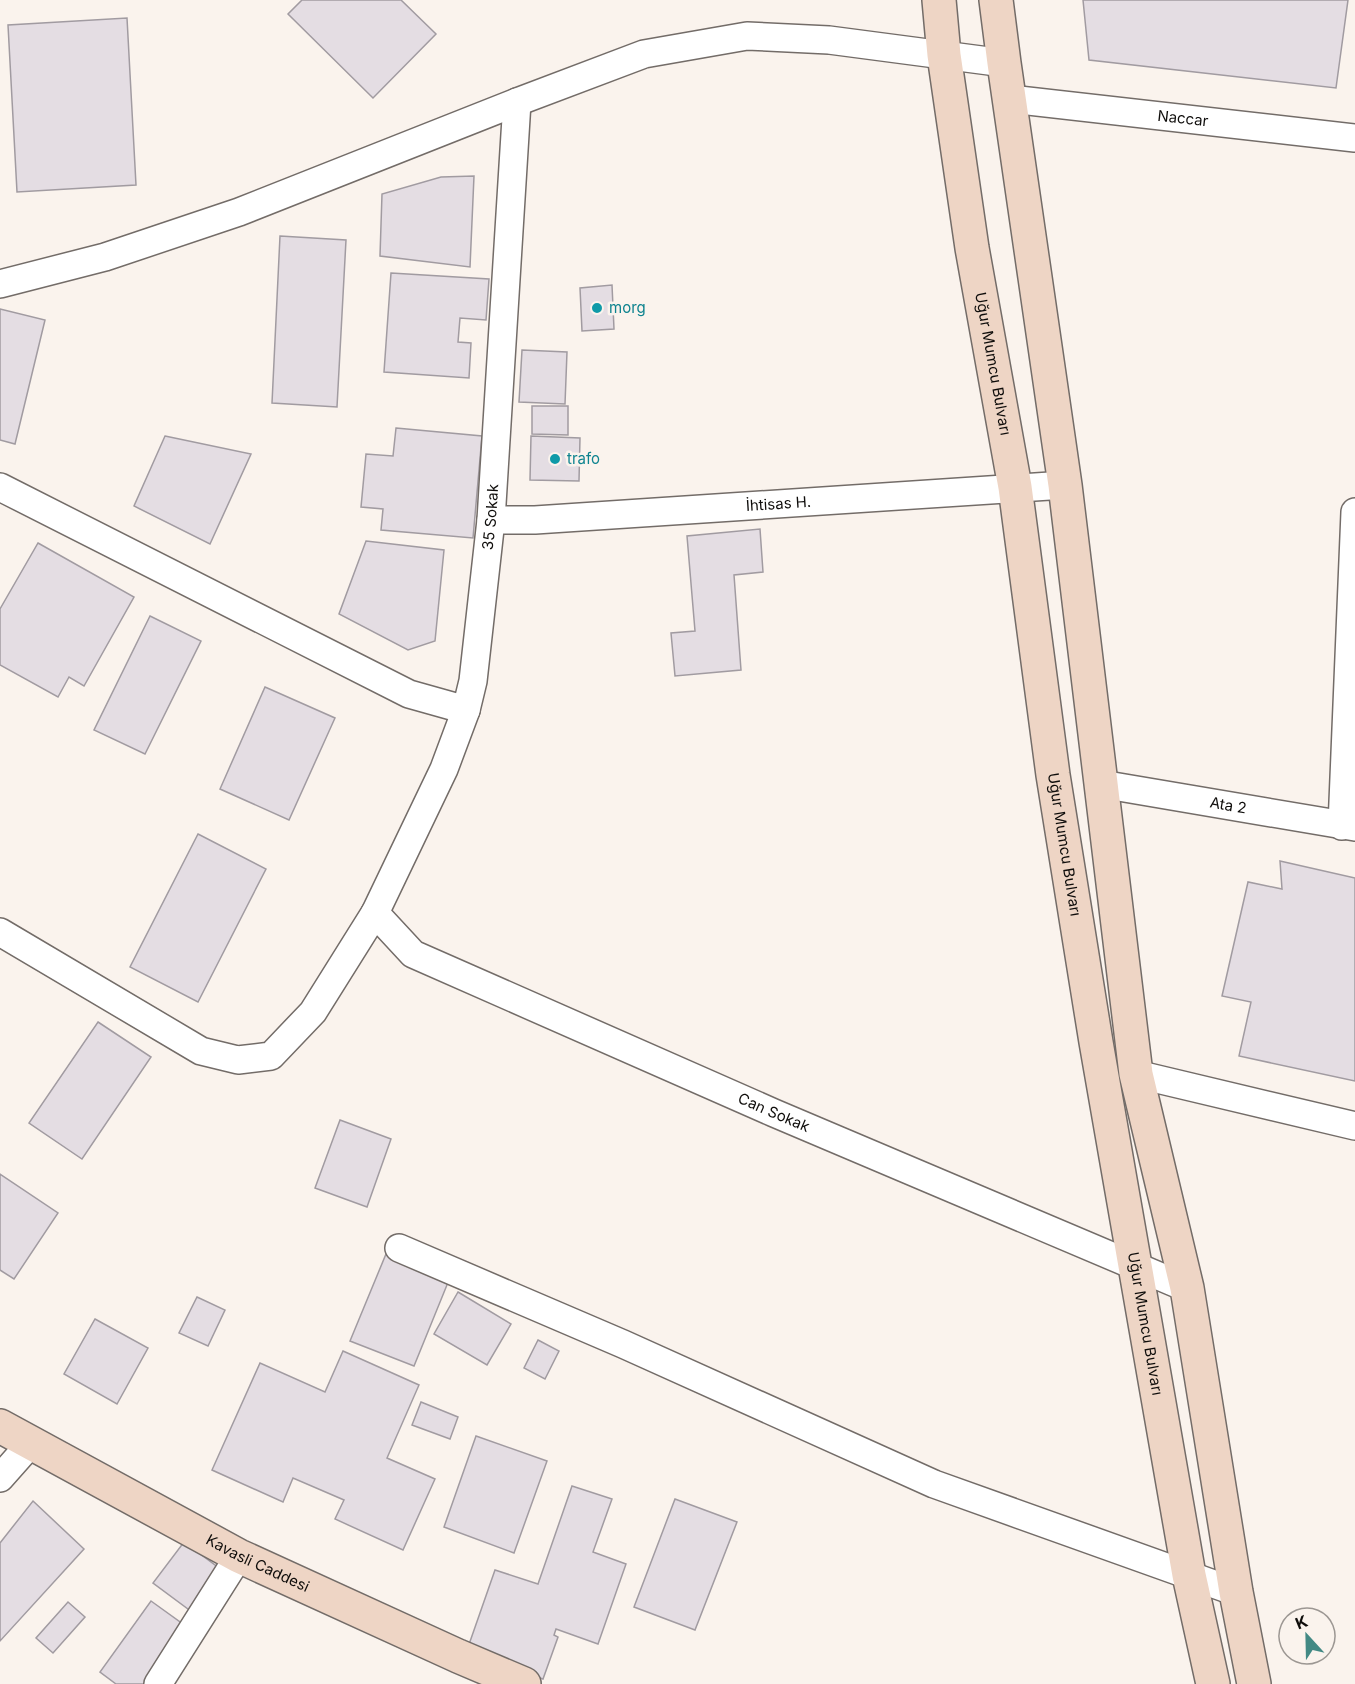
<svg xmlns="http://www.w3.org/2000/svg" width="1355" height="1684" viewBox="0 0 1355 1684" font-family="Inter,sans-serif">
<rect width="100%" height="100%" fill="#faf3ed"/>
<g fill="#e4dde3" stroke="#a19ba1" stroke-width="1.5">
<path d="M302,0H401L436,34L373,98L288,14Z"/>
<path d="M1083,0H1348L1336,88L1089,60Z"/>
<path d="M127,18L136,185L17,192L8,25Z"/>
<path d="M474,176L470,267L380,256L382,194L441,177Z"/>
<path d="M280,236L346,240L337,407L272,403Z"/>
<path d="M391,273L489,279L486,320L460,318L458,342L471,343L469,378L384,372Z"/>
<path d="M612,285L614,329L582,331L580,288Z"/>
<path d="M0,309L45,320L15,444L0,440Z"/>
<path d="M522,350L567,352L565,404L519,402Z"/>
<path d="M532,406H568V435L532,434Z"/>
<path d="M396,428L482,436L473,538L381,530L383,509L361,507L366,454L393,456Z"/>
<path d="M165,436L251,454L210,544L134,506Z"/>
<path d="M531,436L580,438L579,481L530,480Z"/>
<path d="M760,529L763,572L734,575L741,670L675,676L671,633L695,631L687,536Z"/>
<path d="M366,541L444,550L435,641L408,650L339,614Z"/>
<path d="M38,543L134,597L84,686L69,677L58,697L0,665V609Z"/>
<path d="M150,616L201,641L145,754L94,730Z"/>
<path d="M265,687L335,718L289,820L220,789Z"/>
<path d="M198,834L266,869L198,1002L130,967Z"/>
<path d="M1280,861L1355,878V1081L1239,1056L1251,1002L1222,996L1248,882L1282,889Z"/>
<path d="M98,1022L151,1057L82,1159L29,1123Z"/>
<path d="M340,1120L391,1139L367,1207L315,1188Z"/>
<path d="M0,1174L58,1213L14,1279L0,1270Z"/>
<path d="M386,1254L449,1280L414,1366L350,1341Z"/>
<path d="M458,1292L511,1324L487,1365L434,1334Z"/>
<path d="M197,1297L225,1310L208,1346L179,1333Z"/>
<path d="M95,1319L148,1348L117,1404L64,1374Z"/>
<path d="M538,1340L559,1351L545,1379L524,1368Z"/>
<path d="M343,1351L419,1385L387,1458L435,1479L403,1550L335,1519L344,1500L293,1478L283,1502L212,1470L260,1363L325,1392Z"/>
<path d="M421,1402L458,1417L450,1439L412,1425Z"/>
<path d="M476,1436L547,1461L514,1553L444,1527Z"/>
<path d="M572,1486L612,1499L593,1552L626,1564L598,1644L556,1629L554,1635L558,1637L543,1679L466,1653L495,1570L538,1584Z"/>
<path d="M675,1499L737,1522L695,1630L634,1607Z"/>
<path d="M33,1501L84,1549L0,1641V1543Z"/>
<path d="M184,1542L223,1571L192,1612L153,1583Z"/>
<path d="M151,1601L187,1627L146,1684H116L100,1672Z"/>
<path d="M68,1602L85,1617L53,1653L36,1638Z"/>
</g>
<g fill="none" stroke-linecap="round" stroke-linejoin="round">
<defs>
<g id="street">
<path id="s1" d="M1010,99L1355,138"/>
<path d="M0,284L105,257L239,212L517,102L644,54L747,36L829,40L1004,63"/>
<path d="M0,487L409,694L466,710"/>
<path id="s2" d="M491,520H535L1065,485"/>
<path id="s3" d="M1101,784L1355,827"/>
<path d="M1342,826L1355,512"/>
<path id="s4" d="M375,913L413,954L774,1113L1187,1288"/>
<path id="s5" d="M0,932L201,1051L238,1060L271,1056L313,1012L375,913L444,769L466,710L473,681L491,520L517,102"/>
<path d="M1136,1074L1355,1126"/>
<path d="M399,1248L623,1344L934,1484L1236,1592"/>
<path d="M0,1478L31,1443"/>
<path d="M158,1684L239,1556"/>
</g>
<g id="secondary">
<path id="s6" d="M939,0L944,55L972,248L1015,487L1053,775L1096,1042L1189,1575L1213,1684"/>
<path d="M996,0L1004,63L1065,485L1136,1074L1187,1288L1236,1592L1254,1684"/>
<path id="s7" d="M0,1426L239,1556L458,1656L524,1684"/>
</g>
</defs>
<use href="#street" stroke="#736c68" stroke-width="30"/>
<use href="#secondary" stroke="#736c68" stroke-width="36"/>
<use href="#street" stroke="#fff" stroke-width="27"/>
<use href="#secondary" stroke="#eed5c5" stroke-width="33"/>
</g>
<g fill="#0f9aa8" stroke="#faf3ed" stroke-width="2">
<circle cx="597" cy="308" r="6"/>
<circle cx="555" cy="459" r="6"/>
</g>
<g text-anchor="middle" stroke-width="5" stroke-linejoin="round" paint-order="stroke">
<g font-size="15" fill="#0f0d0b" stroke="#faf3ed">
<text dy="5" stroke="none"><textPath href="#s1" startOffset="174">Naccar</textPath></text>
<text dy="5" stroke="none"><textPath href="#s6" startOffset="368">Uğur Mumcu Bulvarı</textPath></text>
<text dy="5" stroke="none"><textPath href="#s2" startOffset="288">İhtisas H.</textPath></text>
<text dy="5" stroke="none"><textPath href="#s5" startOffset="900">35 Sokak</textPath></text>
<text dy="5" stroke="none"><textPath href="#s3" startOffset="129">Ata 2</textPath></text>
<text dy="5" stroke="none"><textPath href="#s6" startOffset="854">Uğur Mumcu Bulvarı</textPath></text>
<text dy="5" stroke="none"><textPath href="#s4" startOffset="450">Can Sokak</textPath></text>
<text dy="5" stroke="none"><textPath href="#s6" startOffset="1340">Uğur Mumcu Bulvarı</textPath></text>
<text dy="5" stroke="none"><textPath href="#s7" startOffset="292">Kavasli Caddesi</textPath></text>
</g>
<g font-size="15" fill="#0d838f" stroke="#faf3ed" text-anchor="start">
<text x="609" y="313">morg</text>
<text x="567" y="464">trafo</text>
</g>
</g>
<g transform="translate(1307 1636) rotate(338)"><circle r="28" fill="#faf3ed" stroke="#9c9793" stroke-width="1.5"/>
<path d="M0-4.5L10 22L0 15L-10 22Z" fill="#428984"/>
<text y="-9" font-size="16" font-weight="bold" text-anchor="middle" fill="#0f0d0b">K</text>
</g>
</svg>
